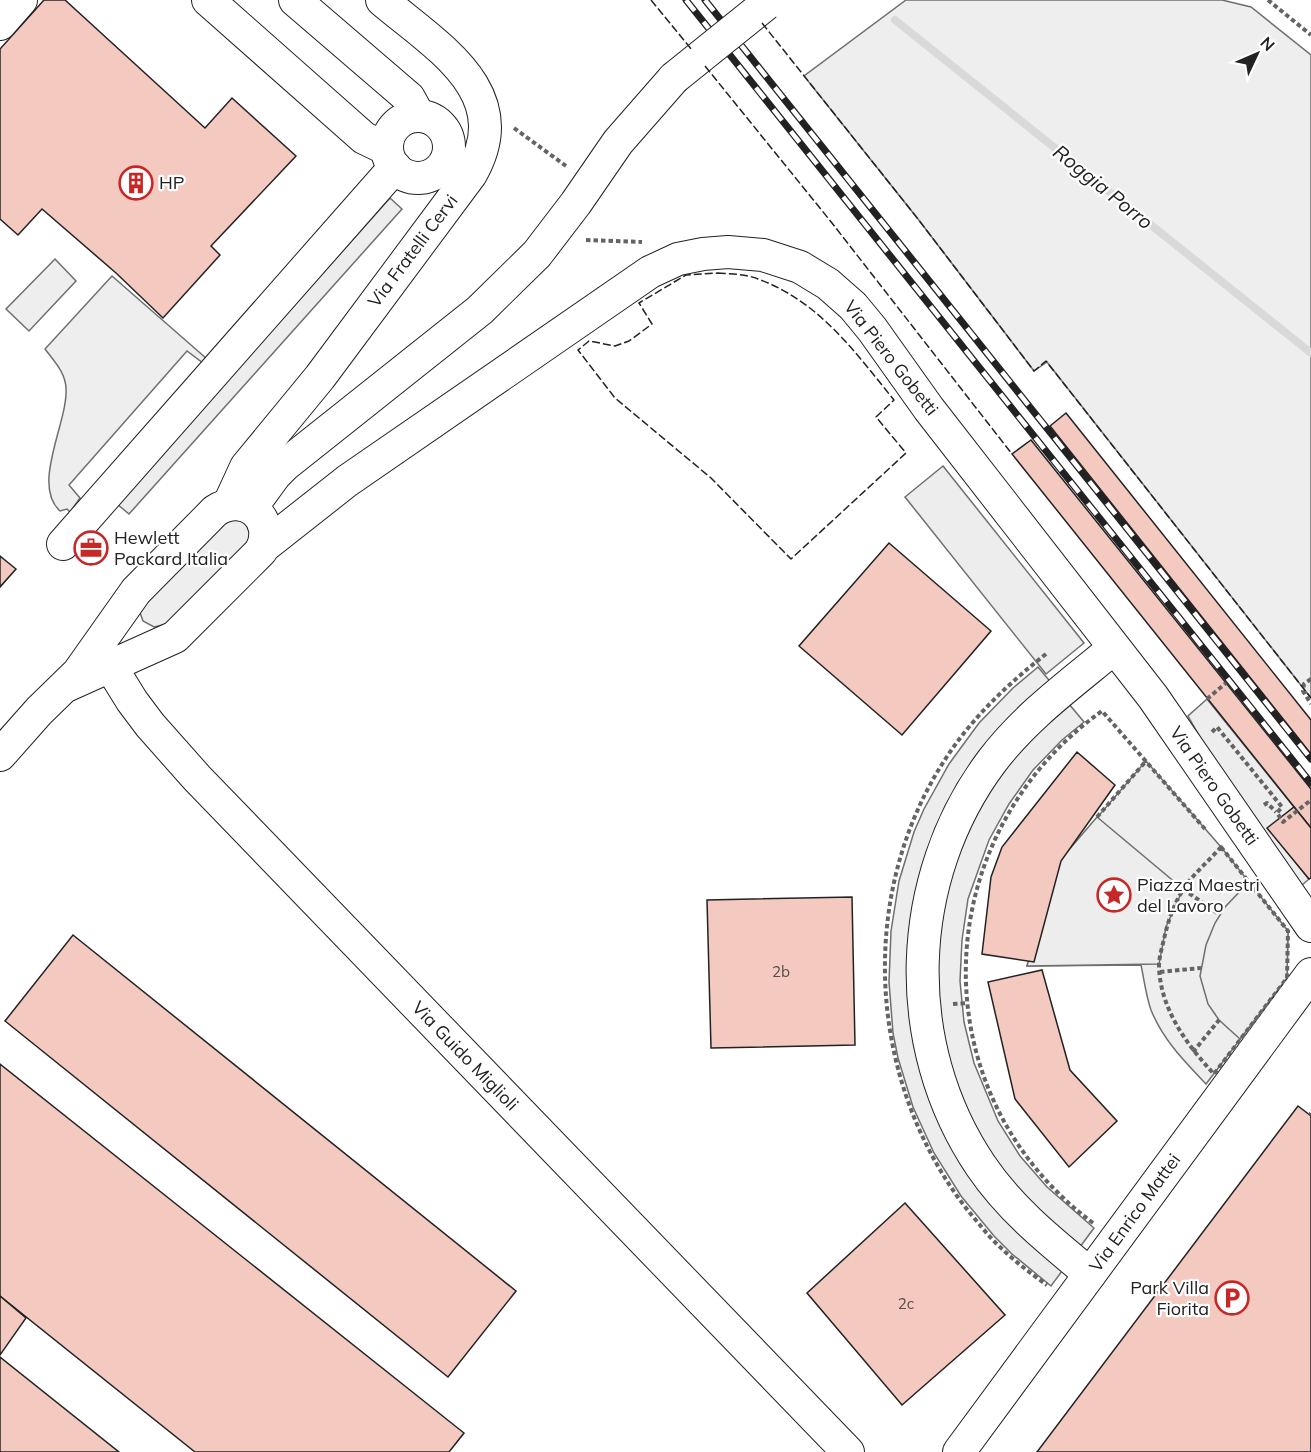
<svg xmlns="http://www.w3.org/2000/svg" width="1311" height="1452" viewBox="0 0 1311 1452" font-family="Mulish,sans-serif">
<rect width="100%" height="100%" fill="#fff"/>
<g fill="#eee" stroke="#6f6f6f" stroke-width="1.5">
<path d="M906,0H1222L1251,7L1311,55V698L1047,362L1034,371L918,219L804,76Z"/>
<path d="M55,259L76,281L29,331L6,309Z"/>
<path d="M112,276L207,359L203,363L187,351L69,485L80,498L70,512L67,509L60,511C31,485 68,422 66,389C66,373 54,361 45,349Z"/>
<path d="M243,517L251,533L248,543L167,624L154,627L143,621L139,610L223,518Z"/>
<path d="M1146,761L1221,847L1288,931L1287,978L1206,1084C1185,1062 1163,1040 1151,1010C1146,996 1144,979 1141,965L1027,966L1055,866Z"/>
</g>
<g fill="#ededed" stroke="#6f6f6f" stroke-width="1.5">
<path d="M390,198L402,209L129,514L117,504Z"/>
<path d="M943,466L1084,643L1046,674L905,497Z"/>
<path d="M1038,667L1084,722L1062,740L1033,770L1009,804L989,840L968,899L962,940L960,981L964,1022L974,1063L998,1121L1020,1156L1047,1187L1094,1228L1051,1286L1012,1254L994,1236L961,1196L934,1153L913,1107L898,1058L893,1033L889,982L891,931L899,881L914,832L924,809L949,764L979,723L1013,688Z"/>
<path d="M1207,699L1294,807L1268,828L1309,879L1301,886L1252,829L1188,716Z"/>
<path d="M1097,817L1183,889L1166,927L1159,964L1027,966L1055,866Z"/>
<path d="M1249,882L1288,931L1287,978L1240,1039L1219,1020L1208,1004L1200,976L1206,945L1215,923L1225,907Z"/>
</g>
<g fill="none" stroke-linecap="round" stroke-linejoin="round">
<path stroke="#d9d9d9" stroke-width="8" d="M895,20L1311,353"/>
</g>
<g fill="#f3c9c0" stroke="#222" stroke-width="1.5">
<path d="M44,0H65L205,128L232,98L296,156L211,246L220,255L163,318L116,273L42,209L18,235L0,219V49Z"/>
<path d="M1066,413L1311,720V754L1050,426Z"/>
<path d="M1031,440L1311,789V828L1012,454Z"/>
<path d="M889,543L991,631L902,735L799,646Z"/>
<path d="M0,556L16,569L0,587Z"/>
<path d="M1077,752L1115,785L1061,861L1034,962L982,954L991,877L1002,847Z"/>
<path d="M1294,807L1311,828V878L1309,879L1267,828Z"/>
<path d="M852,897L855,1045L711,1048L707,900Z"/>
<path d="M73,935L516,1291L448,1377L5,1021Z"/>
<path d="M1042,970L1070,1070L1117,1121L1069,1167L1015,1099L988,982Z"/>
<path d="M0,1064L464,1433L449,1452H195L0,1296Z"/>
<path d="M1298,1106L1311,1116V1452H1037Z"/>
<path d="M905,1203L1005,1315L902,1405L807,1293Z"/>
<path d="M0,1296L26,1318L0,1355Z"/>
<path d="M0,1357L119,1452H0Z"/>
</g>
<g fill="none" stroke-linecap="round" stroke-linejoin="round">
<defs>
<g id="minor">
<path d="M208,0L364,138L387,149"/>
<path d="M295,0L409,98L419,116"/>
<path d="M0,24L21,0"/>
<circle cx="418" cy="147" r="31"/>
<path d="M229,504L246,467L320,377L471,174C518,92 436,46 382,0"/>
<path d="M251,508L275,475L285,465L480,310L537,254L576,203L618,142L674,78"/>
<path d="M63,544L395,167"/>
<path d="M262,548L347,481L650,272L678,259L703,254L728,252L763,255L800,267L828,284L853,306L872,329L929,409L1153,697L1311,926"/>
<path d="M98,646L132,701L150,725L197,778L848,1452"/>
<path d="M0,755L39,711L78,673L136,591L215,511C245,491 277,519 261,551L175,637L66,686"/>
<path d="M1090,1274C1050,1241 1010,1209 981,1166C899,1045 904,878 992,761C1026,716 1071,684 1114,648"/>
<path d="M959,1452L1311,974"/>
</g>
</defs>
<use href="#minor" stroke="#222" stroke-width="34"/>
<g stroke="#646464" stroke-width="4" stroke-dasharray="4.5 3" stroke-linecap="butt">
<path d="M1268,0L1311,35"/>
<path d="M514,128L566,166"/>
<path d="M586,240L642,242"/>
<path d="M1046,654C1009,683 974,716 948,755C854,895 867,1089 974,1218C982,1227 989,1237 998,1245C1013,1260 1030,1273 1047,1285"/>
<path d="M1311,679L1304,684L1303,691L1311,704"/>
<path d="M1207,699L1226,683"/>
<path d="M1212,732L1217,727L1282,807L1277,813L1283,822L1311,800"/>
<path d="M1264,805L1267,803L1276,812"/>
<path d="M1097,817L1146,761"/>
<path d="M1221,847L1288,931L1287,978L1214,1074C1186,1044 1160,1008 1159,966C1159,957 1162,948 1164,939C1168,921 1174,904 1184,888C1194,873 1209,861 1221,847Z"/>
<path d="M1183,889L1220,915"/>
<path d="M1160,972L1201,968"/>
<path d="M953,1004L967,1003"/>
<path d="M1193,1052L1219,1020"/>
<path d="M1310,1115L1311,1113"/>
<path d="M1093,1223C918,1092 926,837 1102,711L1205,829"/>
</g>
<use href="#minor" stroke="#fff" stroke-width="32"/>
<defs>
<g id="rail">
<path d="M686,0L1311,783"/>
<path d="M705,0L1311,759"/>
</g>
</defs>
<use href="#rail" stroke="#222" stroke-width="7"/>
<use href="#rail" stroke="#fff" stroke-width="4.5" stroke-dasharray="14" stroke-linecap="butt"/>
<defs>
<path id="minor-bridge" d="M674,78L766,4"/>
</defs>
<use href="#minor-bridge" stroke="#222" stroke-width="34" stroke-linecap="butt"/>
<use href="#minor-bridge" stroke="#fff" stroke-width="32"/>
<g stroke="#222" stroke-width="1.5" stroke-dasharray="8 3" stroke-linecap="butt">
<path d="M651,0L692,50"/>
<path d="M762,23L918,219L1034,371L1046,361L1311,698"/>
<path d="M705,66L832,223L1012,454"/>
<path d="M718,273C731,274 746,274 758,279C819,301 855,352 894,400L876,417L906,453L791,559L711,478L615,398L578,350L589,341L615,346L629,341L652,324L639,303L686,275Z"/>
</g>
</g>
<defs>
<symbol id="building-ring" viewBox="-11 -11 22 22"><circle r="9.5" fill="#fff" stroke="#c62828" stroke-width="1.5"/><path d="M-4-6H4V6H1V3H-1V6H-4ZM-2.5-4.3h1.7v1.8h-1.7ZM.8-4.3h1.7v1.8H.8ZM-2.5-1h1.7V.8h-1.7ZM.8-1h1.7V.8H.8Z" fill="#c62828"/></symbol>
<symbol id="office-ring" viewBox="-11 -11 22 22"><circle r="9.5" fill="#fff" stroke="#c62828" stroke-width="1.5"/><path d="M-6-3h4V-5.5h4V-3h4V5H-6ZM-1-4.5V-3h2v-1.5ZM-6 0V1H6V0Z" fill="#c62828"/></symbol>
<symbol id="sight-ring" viewBox="-11 -11 22 22"><circle r="9.5" fill="#fff" stroke="#c62828" stroke-width="1.5"/><path d="M0-6L1.8-2.2L6-1.7L2.9 1.2L3.7 5.4L0 3.3L-3.7 5.4L-2.9 1.2L-6-1.7L-1.8-2.2Z" fill="#c62828"/></symbol>
<symbol id="parking-ring" viewBox="-11 -11 22 22"><circle r="9.5" fill="#fff" stroke="#c62828" stroke-width="1.5"/><path d="M-3.5-5.5H1a3.5 3.5 0 0 1 0 7H-1V5.5H-3.5ZM-1-3.4V-.6H.8a1.4 1.4 0 0 0 0-2.8Z" fill="#c62828"/></symbol>
</defs>
<g fill-rule="evenodd">
<use href="#building-ring" x="117" y="164" width="38" height="38"/>
<use href="#office-ring" x="72" y="529" width="38" height="38"/>
<use href="#sight-ring" x="1095" y="876" width="38" height="38"/>
<use href="#parking-ring" x="1213" y="1279" width="38" height="38"/>
</g>
<g text-anchor="middle" stroke-width="4.5" stroke-linejoin="round" paint-order="stroke">
<g font-size="15" fill="#564c4a">
<text x="781" y="977">2b</text>
<text x="906" y="1309">2c</text>
</g>
<g font-size="18" fill="#222" stroke="#fff" text-anchor="start">
<text x="159" y="189">HP</text>
<text x="114" y="544">Hewlett<tspan x="114" dy="21">Packard Italia</tspan></text>
<text x="1137" y="891">Piazza Maestri<tspan x="1137" dy="21">del Lavoro</tspan></text>
<text x="1209" y="1294" text-anchor="end">Park Villa<tspan x="1209" dy="21">Fiorita</tspan></text>
</g>
<g font-size="18" fill="#222" stroke="#fff">
<text transform="translate(413 251) rotate(-53)" y="6">Via Fratelli Cervi</text>
<text transform="translate(891 358) rotate(52)" y="6">Via Piero Gobetti</text>
<text transform="translate(1214 786) rotate(55)" y="6">Via Piero Gobetti</text>
<text transform="translate(465 1056) rotate(46)" y="6">Via Guido Miglioli</text>
<text transform="translate(1135 1213) rotate(-54)" y="6">Via Enrico Mattei</text>
</g>
<g font-size="20" font-style="italic" fill="#222" stroke="#fff">
<text transform="translate(1103 187) rotate(39)" y="7">Roggia Porro</text>
</g>
</g>
<g transform="translate(1257 54) rotate(46)" stroke="#ffffff" stroke-width="4.5" paint-order="stroke">
<path d="M0-4.5L10 22L0 15L-10 22Z" fill="#222222"/>
<text y="-9" font-size="16" font-weight="bold" text-anchor="middle" fill="#222222">N</text>
</g>
</svg>
